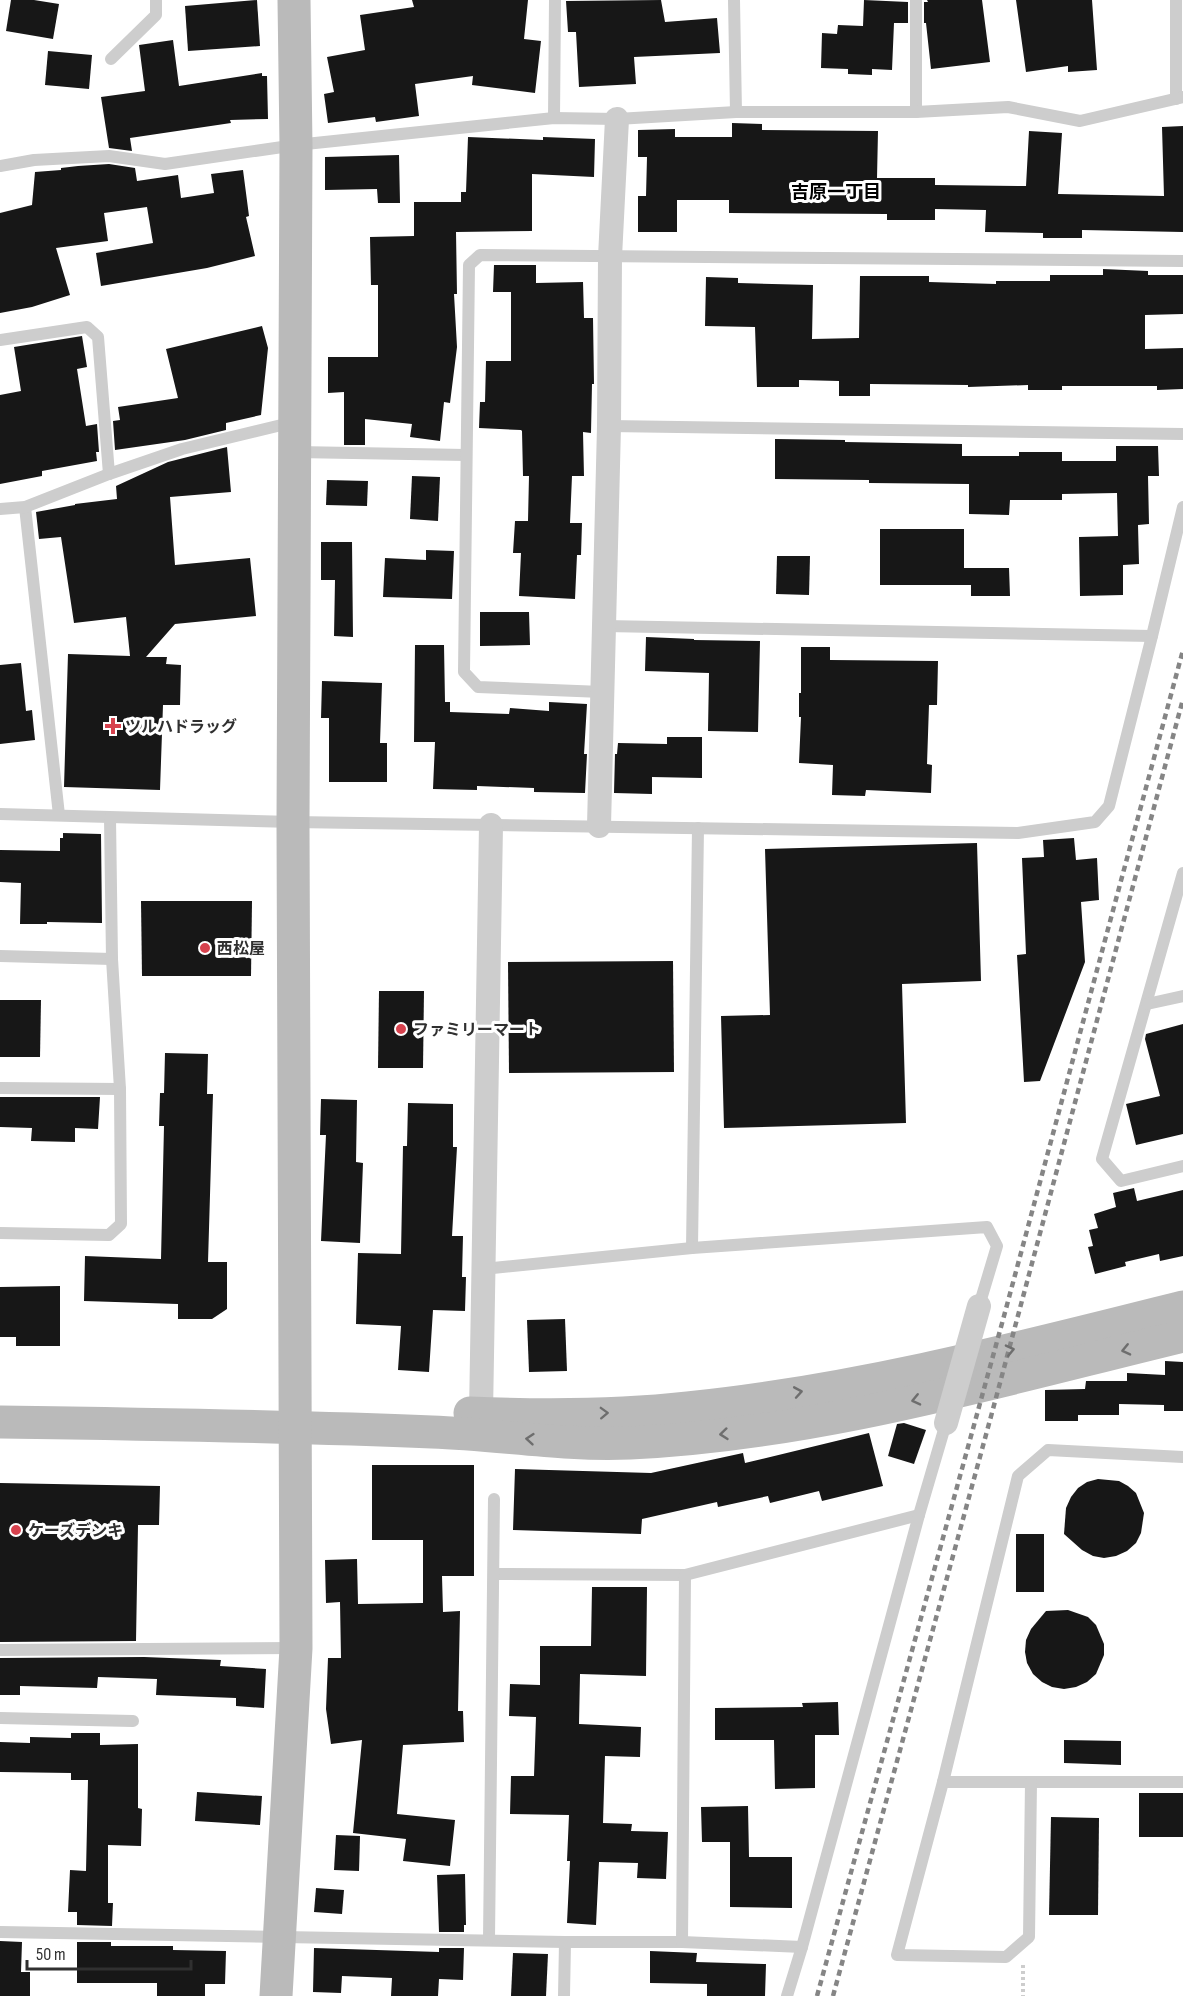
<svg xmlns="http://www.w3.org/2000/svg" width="1183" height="1996" viewBox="0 0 1183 1996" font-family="'Sofia Sans Condensed','Noto Sans JP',sans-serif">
<rect width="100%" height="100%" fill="#fff"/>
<g fill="#171717">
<path d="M11,0H34L59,4L53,39L6,31Z"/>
<path d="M257,0L260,46L188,51L185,6Z"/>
<path d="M412,0H528L524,39L541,41L535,93L472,85L473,76L415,84L419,116L376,122L375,117L328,123L324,94L334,92L327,57L365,50L360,15L414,7Z"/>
<path d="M661,0L665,22L717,18L720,53L634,57L636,84L579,87L576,32H568L566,1Z"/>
<path d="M864,0L908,2V23H894L892,70L872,69V75L848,74V69L821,68L822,33L837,34L838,25L863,26Z"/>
<path d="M927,0H982L990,62L931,69L926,23H924V2H928Z"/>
<path d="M1016,0H1092L1097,70L1068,72V66L1026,72Z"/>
<path d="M173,40L179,86L262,73V76H267L268,119L230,120L231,123L130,138L132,151L109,148L101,97L145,91L139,45Z"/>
<path d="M48,51L92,55L89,89L45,85Z"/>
<path d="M732,123L762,124V130L878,131L877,178H935V185L1026,186L1029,131L1062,133L1058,194L1164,196L1162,127L1183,126V232L1082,230V238H1043V233L985,232L986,210L935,209V220H887V214L729,213V200H677V232H638V196H646L647,157H638V130L675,129V137H732Z"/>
<path d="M468,137L543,140V137L595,139L594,177L532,174V231L456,232L457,294H454L457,347L450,403L444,402L440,441L410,437L412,424L365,419V445H344V392L328,393V357H378V285H371L370,237L414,236V202H461V192H466Z"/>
<path d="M399,155L400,203H378L377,189L325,190V157Z"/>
<path d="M109,164L135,168L137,181L178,175L181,198L214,193L211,174L243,170L249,216L246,217L255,256L207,268L101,286L96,253L153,243L147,207L104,213L108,241L56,248L70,295L32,307L0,313V213L32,205L35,172L61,170V168L78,166Z"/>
<path d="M494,265H536V283L583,282L584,318H593L594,384H592L591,433L583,432L584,476H572L570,523H582L581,555H577L575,599L519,596L521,553H513L515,521H528L529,476H523L522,431L521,430L479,428L480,402H485L486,361H511V292H493Z"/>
<path d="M1103,269L1148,271V275H1183V314L1145,315V349L1183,348V389L1157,390V386H1062V390H1028V385L968,387V385L870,384V396H839V381L799,380V387H757L755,327L705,326L706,277L738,278V283L813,285L812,339L859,338L860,276H929V282L996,284V281H1050V275H1103Z"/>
<path d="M262,326L268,348L261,415L226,423V430L185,440L115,450L113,421L120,420L118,407L178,398L166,349Z"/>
<path d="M82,336L87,367L77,369L86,426L97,424L99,452H96L97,461L42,471V476L0,484V395L21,391L14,347Z"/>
<path d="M775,439L845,440V442L962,444V456H1019V452H1062V461H1116V446H1158L1159,476H1148L1149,524L1138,525L1139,564L1123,565V595L1080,596L1079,537L1118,536L1117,493L1062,494V500H1010L1009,515L969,514V484L869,483V480L775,479Z"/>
<path d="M227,447L231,492L170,497L175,565L250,558L256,616L175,624L146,657H167L166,664L181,665L180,705H163L160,790L64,787L68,654L130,656L126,617L74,623L61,537L39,539L36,512L75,505V504L117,499L116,486L168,462Z"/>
<path d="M412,476L440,477L438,521L410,519Z"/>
<path d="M327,480L368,481L367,506L326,505Z"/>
<path d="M880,529H964V568H1009L1010,596H971V585H880Z"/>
<path d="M321,542H352L353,637L334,636L335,580H321Z"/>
<path d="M426,550L454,551L452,599L383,597L385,558L426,560Z"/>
<path d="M777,556H810L809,595L776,594Z"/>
<path d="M480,612H529L530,645L480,646Z"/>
<path d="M646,637L694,639V640L760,641L758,732L708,731L709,673L645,671Z"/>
<path d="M415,645H444L445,702H450V712L509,714L510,708L549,711V702L587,704L584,754H587L585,793L534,792V788L477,786V790L433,789L435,742H414Z"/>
<path d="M801,647H830V660L938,661L937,705H929L927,764L932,765L931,793L866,790L865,796L832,795L833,765L799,763L801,717H799V693H801Z"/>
<path d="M21,663L26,711L32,710L35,740L0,744V665Z"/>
<path d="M322,681L382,683L380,743H387V782H329V718H321Z"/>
<path d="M667,737H702V778L652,777V794L614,793L615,754H617L618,743L667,744Z"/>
<path d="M63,833L101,834L102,923L47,922V924H20L21,883L0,882V850L60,851V838H63Z"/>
<path d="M1074,838L1076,860L1097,858L1099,900L1081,902L1085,962L1040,1081L1024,1082L1017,955L1026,954L1022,858L1044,857L1043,840Z"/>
<path d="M977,843L981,981L902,984L906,1123L724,1128L721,1016L770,1015L765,849Z"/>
<path d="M141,901H252L251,976H142Z"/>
<path d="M673,961L674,1072L509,1073L508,962Z"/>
<path d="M379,991H424L423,1068H378Z"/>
<path d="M0,1000H41L40,1057H0Z"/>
<path d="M1183,1024V1134L1136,1145L1126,1104L1160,1096L1145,1039L1146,1034Z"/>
<path d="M165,1053L208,1054L207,1094H213L208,1262H227V1309L212,1319H178V1304L84,1301L85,1256L161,1259L164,1126H159L160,1093H164Z"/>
<path d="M0,1097H100L98,1129L75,1128V1142L31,1141L32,1128L0,1127Z"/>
<path d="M321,1099L357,1100L356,1162L363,1163L360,1243L321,1241L326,1135H320Z"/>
<path d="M408,1103L453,1104V1147H457L452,1236H463L462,1277H466L465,1311L433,1310L429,1372L398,1370L401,1326L356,1324L358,1253L401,1254L403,1146H407Z"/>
<path d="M1134,1188L1137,1201L1183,1190V1256L1160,1261L1159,1254L1125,1262L1126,1266L1095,1274L1088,1247L1093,1246L1089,1230L1098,1228L1094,1214L1116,1207L1113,1193Z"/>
<path d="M60,1286V1346H16V1337H0V1287Z"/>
<path d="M565,1319L567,1371L529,1372L527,1320Z"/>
<path d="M1165,1361L1183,1362V1411H1164V1405L1119,1404V1415H1078V1421H1045V1390L1085,1389L1086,1381H1127V1373L1165,1375Z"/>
<path d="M904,1423L926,1430L914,1464L888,1456L897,1424Z"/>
<path d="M869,1433L883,1486L822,1501L819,1491L770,1503L768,1496L718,1507L717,1502L642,1519L641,1534L513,1530L515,1469L651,1473L743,1453L745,1463Z"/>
<path d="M372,1465H474V1576H442L443,1612L460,1611L458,1711H463L464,1742L403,1745L397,1814L455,1820L450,1866L403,1861L406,1839L353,1833L362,1740L331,1744L326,1709L328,1658H341L340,1602L326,1603L325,1560L357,1559L358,1604L423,1603V1540H372Z"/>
<path d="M1098,1479L1119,1481L1128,1486L1136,1493L1144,1513L1141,1533L1136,1543L1127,1551L1116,1556L1104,1558L1093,1556L1082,1550L1064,1534L1066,1508L1071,1497L1078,1488L1087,1482Z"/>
<path d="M0,1483L160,1486L159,1525H138L136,1641L0,1642Z"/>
<rect x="1016" y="1534" width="28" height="58"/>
<path d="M592,1587H647L646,1676L580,1674L579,1724L641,1727L640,1757L605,1756L603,1823L632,1824L631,1831L668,1832L666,1879L637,1878L638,1863L599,1862L596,1925L567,1923L570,1861H567L569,1815L510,1814L511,1776H534L536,1717L509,1716L510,1684L540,1685V1646H591Z"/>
<path d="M1068,1610L1088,1617L1096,1625L1104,1644V1655L1096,1674L1087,1682L1076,1687L1064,1689L1052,1687L1042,1682L1033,1674L1027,1663L1025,1652L1026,1640L1031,1629L1046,1611Z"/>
<path d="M144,1657L221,1660L220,1666L266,1669L264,1708L236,1706V1698L156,1695L157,1679L98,1677L97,1688L20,1686V1695H0V1658Z"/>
<path d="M838,1702L839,1735H815V1788L775,1789L774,1740H715V1708L803,1707L802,1703Z"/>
<path d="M71,1733H100V1745L138,1744V1808L142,1809L141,1846L108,1845V1903H113L112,1926L77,1925V1912H68L70,1870L86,1871L88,1780H71V1773L0,1772V1742L30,1743V1737L71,1738Z"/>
<path d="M1064,1740L1121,1741V1765L1064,1763Z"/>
<path d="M197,1792L262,1796L260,1825L195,1821Z"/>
<rect x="1139" y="1793" width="44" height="44"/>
<path d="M748,1806L749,1857H792V1908L730,1907V1842H702L701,1807Z"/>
<path d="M1051,1817L1099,1818L1098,1915H1049Z"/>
<path d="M336,1835L360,1836L359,1871L334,1870Z"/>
<path d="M465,1874L466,1925H464V1932H439L437,1875Z"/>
<path d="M316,1888L344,1890L342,1914L314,1912Z"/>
<path d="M0,1941L22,1942L21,1972H30V1996H0Z"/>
<path d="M77,1942H111V1946H173V1950L226,1951L225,1984H205V1996H157V1983H77Z"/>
<path d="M314,1948L439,1952V1948H464L463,1980L439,1979L438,1996H391L392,1978L342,1976L341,1993L313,1992Z"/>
<path d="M650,1951L697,1953L696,1962L766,1964L765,1996H707V1984L650,1983Z"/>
<path d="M513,1953L548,1954L546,1996H511Z"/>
</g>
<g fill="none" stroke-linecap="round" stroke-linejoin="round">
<path stroke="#cdcdcd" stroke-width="4" stroke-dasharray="3 3" stroke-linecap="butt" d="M1023,1965V1996"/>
<g stroke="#cdcdcd" stroke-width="12">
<path d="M734,0L736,112"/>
<path d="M916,0V112"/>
<path d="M1176,0V99"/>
<path d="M111,59L156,15V0"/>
<path d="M554,118L555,0"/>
<path d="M0,166L34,160L109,156L165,164L296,145L554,118L617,119L736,112H916L1008,107L1080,121L1183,97"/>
<path d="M0,340L87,327L98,337L109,474"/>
<path d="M609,426L1183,434"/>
<path d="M296,452L466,455"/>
<path d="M25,507L59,815"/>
<path d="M0,509L25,507L109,474L182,449L294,422"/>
<path d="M605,626L1152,636"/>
<path d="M602,692L478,687L464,672L469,265L480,255L1183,261"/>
<path d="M0,814L293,822L1018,833L1095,822L1109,806L1152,636L1183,507"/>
<path d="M1183,873L1102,1159L1121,1181L1183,1166"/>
<path d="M0,956L112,959"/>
<path d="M1147,1004L1183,996"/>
<path d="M0,1088L120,1089"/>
<path d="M0,1233L109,1235L121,1224L120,1089L112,959L110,818"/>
<path d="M692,1248L698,828"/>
<path d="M483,1269L692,1248L987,1227L997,1246L979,1306"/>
<path d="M494,1574L685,1575L919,1515"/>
<path d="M0,1650L296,1648"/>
<path d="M0,1718L133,1721"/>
<path d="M943,1782H1183"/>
<path d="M1031,1782L1029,1937L1006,1957L897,1955L943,1782L1018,1476L1048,1450L1183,1457"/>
<path d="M0,1932L565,1942H682L802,1947"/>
<path d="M489,1939L494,1499"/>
<path d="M682,1942L685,1575"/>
<path d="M564,1996L565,1942"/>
<path d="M787,1996L802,1947L919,1515L946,1423"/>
</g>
<g stroke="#cdcdcd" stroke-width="24">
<path d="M599,826L609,426L610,257L617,119"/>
<path d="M481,1414L491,825"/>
</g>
<g stroke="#bababa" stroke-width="33">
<path d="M470,1413C542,1416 616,1416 688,1408C855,1391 1020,1348 1183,1307"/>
<path d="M0,1422C144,1424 288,1426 432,1432C498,1434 563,1446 630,1443C818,1434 1001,1380 1183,1336"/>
<path d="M276,1996L296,1648L293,822L296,145L294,0"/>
</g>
<g stroke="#858585" stroke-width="4.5" stroke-dasharray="6 4.5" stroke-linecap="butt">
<path d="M817,1996L1004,1316L1183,650"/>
<path d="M833,1996L993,1409L1183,699"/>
</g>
<path stroke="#cdcdcd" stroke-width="24" d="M946,1423L979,1306"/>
</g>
<defs><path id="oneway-chevron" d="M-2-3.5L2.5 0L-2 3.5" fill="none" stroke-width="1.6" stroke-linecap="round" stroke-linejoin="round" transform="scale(1.5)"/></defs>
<g stroke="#6e6e6e">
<use href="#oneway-chevron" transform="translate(1010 1350) rotate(-13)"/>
<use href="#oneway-chevron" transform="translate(1126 1350) rotate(167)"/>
<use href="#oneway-chevron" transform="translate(798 1392) rotate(-10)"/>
<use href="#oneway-chevron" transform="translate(916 1400) rotate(167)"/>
<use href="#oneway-chevron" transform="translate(604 1413) rotate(-2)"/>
<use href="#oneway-chevron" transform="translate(724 1434) rotate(174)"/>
<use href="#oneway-chevron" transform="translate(530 1439) rotate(-175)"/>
</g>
<g fill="#d7424e" stroke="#fff" stroke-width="2">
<path d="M110 717h6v6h6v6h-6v6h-6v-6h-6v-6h6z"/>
<circle cx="205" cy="948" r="6"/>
<circle cx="401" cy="1029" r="6"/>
<circle cx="16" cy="1530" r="6"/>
</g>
<g text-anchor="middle" stroke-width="6" stroke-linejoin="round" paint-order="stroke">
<g font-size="16" font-weight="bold" fill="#303030" stroke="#fff" text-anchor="start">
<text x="125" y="732">ツルハドラッグ</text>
<text x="217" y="954">西松屋</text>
<text x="413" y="1035">ファミリーマート</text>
<text x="28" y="1536">ケーズデンキ</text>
</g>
<g font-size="18" font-weight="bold" fill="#000" stroke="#fff">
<text x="836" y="198">吉原一丁目</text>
</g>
</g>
<path d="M27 1960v9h164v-9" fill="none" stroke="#303030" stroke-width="3"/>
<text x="36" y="1960" font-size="18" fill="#303030" stroke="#ffffff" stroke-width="4.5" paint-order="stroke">50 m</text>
</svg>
